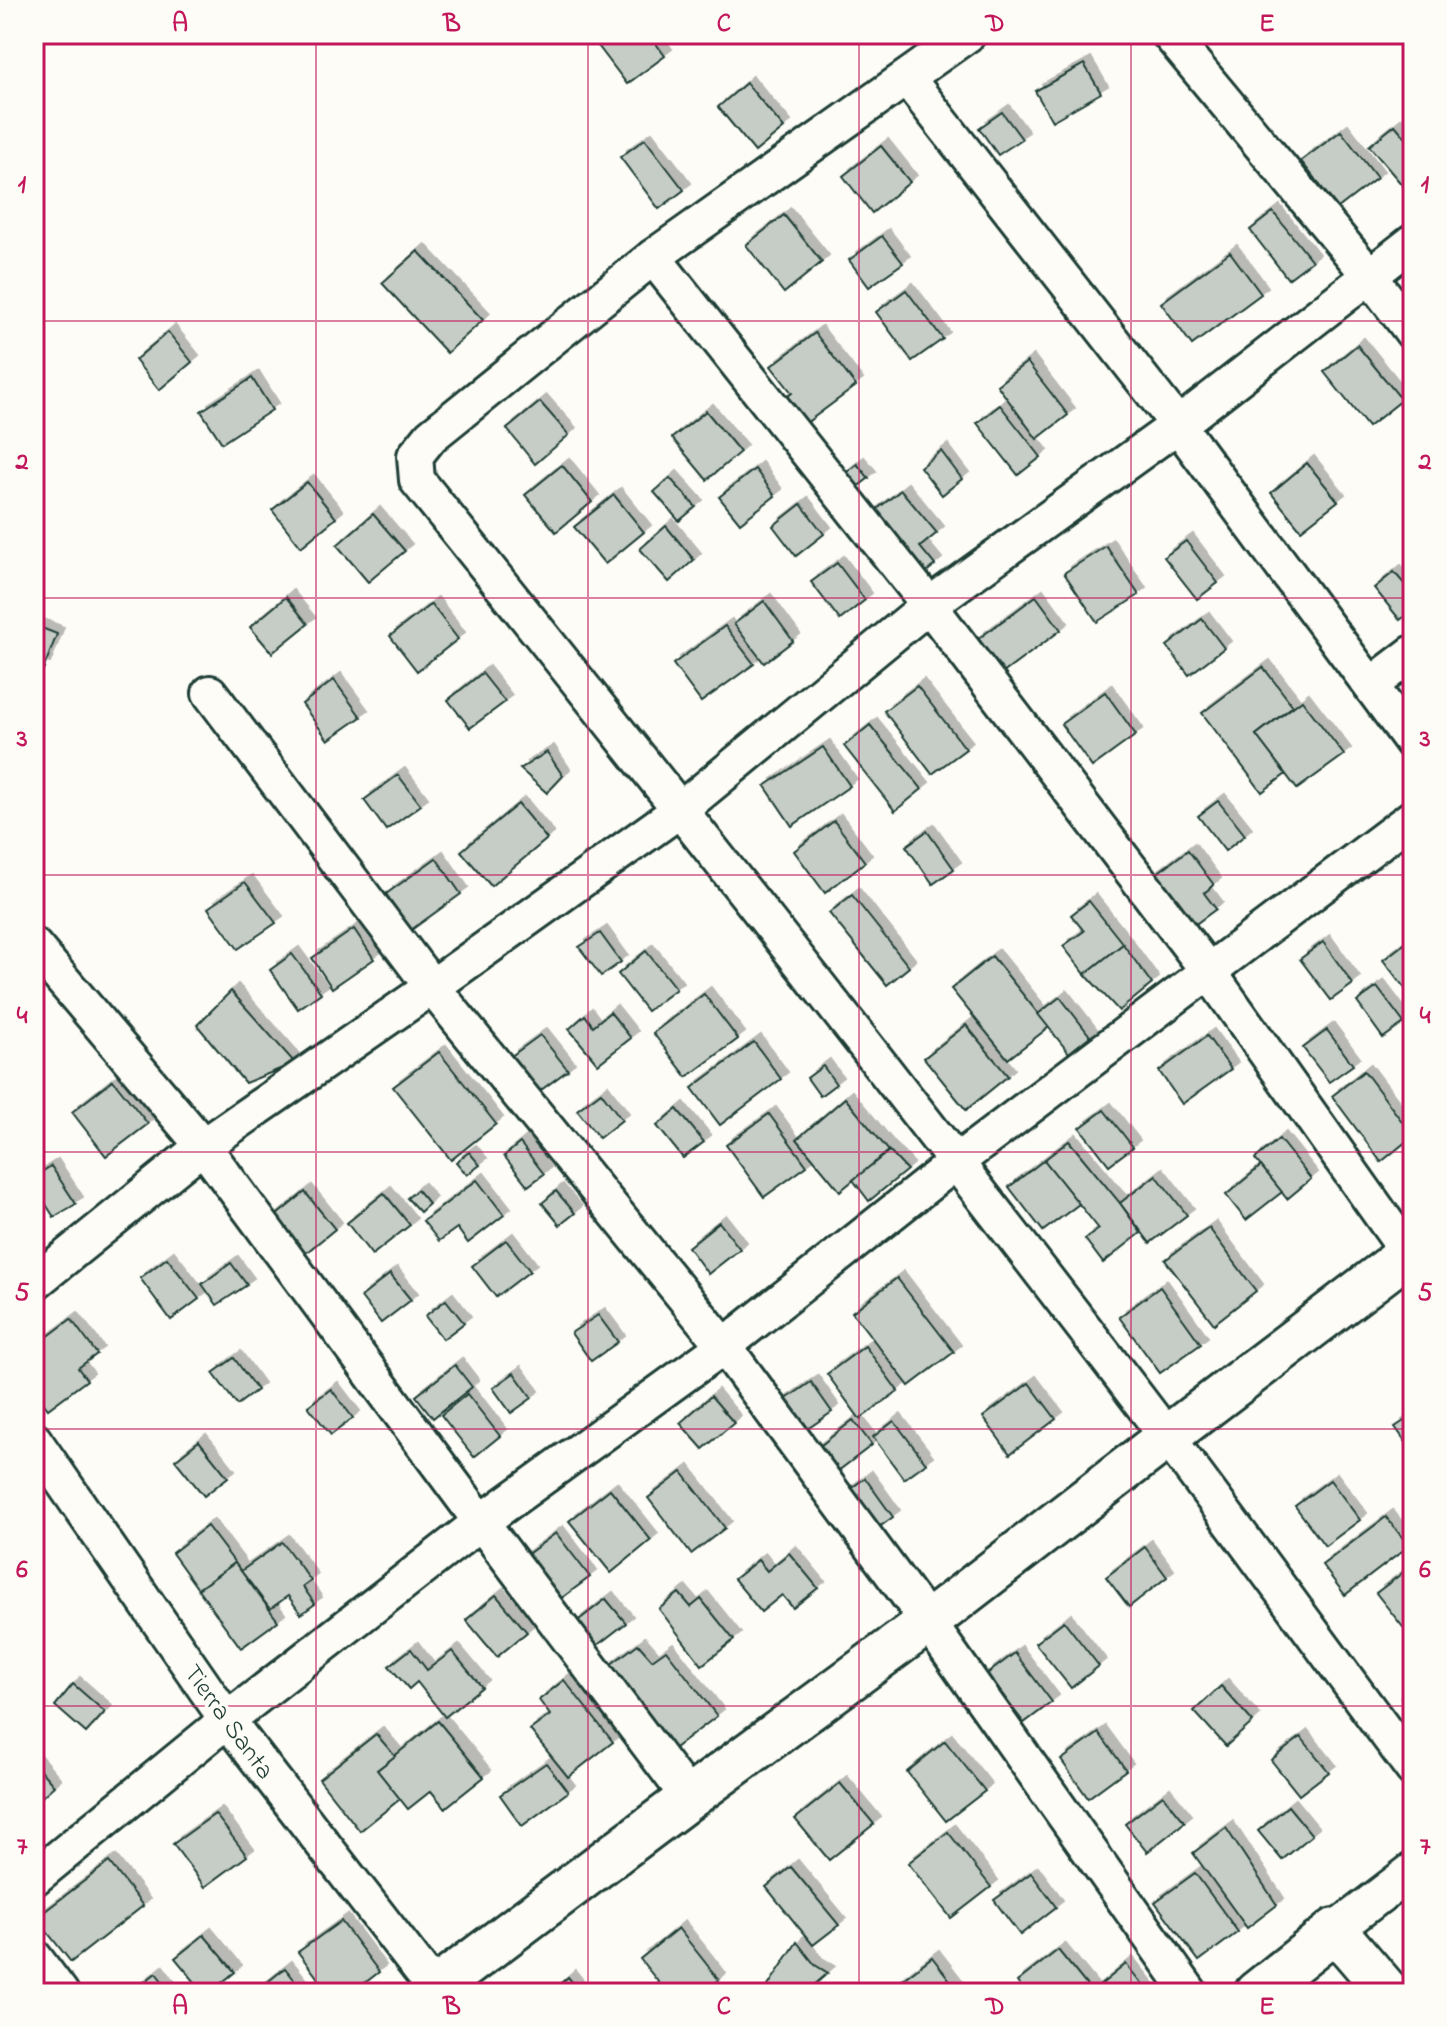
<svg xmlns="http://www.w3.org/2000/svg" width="1447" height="2027" viewBox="0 0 1447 2027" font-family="'Indie Flower',sans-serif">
<defs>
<filter id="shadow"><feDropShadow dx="7" dy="-7" stdDeviation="0" flood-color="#0004"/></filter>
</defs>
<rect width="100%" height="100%" fill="#fdfcf7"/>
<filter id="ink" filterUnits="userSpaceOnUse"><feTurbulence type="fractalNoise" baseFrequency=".0125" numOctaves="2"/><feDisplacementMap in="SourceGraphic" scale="16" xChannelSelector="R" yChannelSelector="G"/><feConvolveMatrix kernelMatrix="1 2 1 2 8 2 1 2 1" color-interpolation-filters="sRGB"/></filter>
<g filter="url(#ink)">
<g fill="#c6cdc7" stroke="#1f3d34" stroke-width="2" filter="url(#shadow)">
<path d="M609,34H649L665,56L627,84L596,43Z"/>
<path d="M1084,64L1101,93L1052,121L1035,91Z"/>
<path d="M746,83L784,128L755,152L718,107Z"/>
<path d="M1002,112L1022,139L998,155L979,128Z"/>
<path d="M1395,125L1413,146V178L1403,186L1369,146Z"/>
<path d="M1341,131L1377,178L1338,208L1301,161Z"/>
<path d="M645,139L684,190L659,209L620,157Z"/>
<path d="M881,146L910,182L872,213L843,176Z"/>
<path d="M1273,212L1312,261L1288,279L1250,230Z"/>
<path d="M784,215L822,262L784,293L746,245Z"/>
<path d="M882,236L903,263L869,287L849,260Z"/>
<path d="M418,251L483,320L447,353L382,283Z"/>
<path d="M1230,252L1261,294L1192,345L1161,303Z"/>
<path d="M906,290L943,339L912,361L876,312Z"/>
<path d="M168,332L192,362L159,390L135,360Z"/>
<path d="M815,333L856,386L798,429L778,403L792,393L771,366Z"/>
<path d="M1357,345L1402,400L1368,427L1324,372Z"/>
<path d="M1027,362L1068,415L1037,439L997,385Z"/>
<path d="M252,378L272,410L222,443L201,411Z"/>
<path d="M540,402L569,435L535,464L507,429Z"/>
<path d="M1000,405L1041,457L1018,475L977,423Z"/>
<path d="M706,411L740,452L707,480L672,438Z"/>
<path d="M941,451L962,479L942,495L920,467Z"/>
<path d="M1307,463L1338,501L1301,530L1271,493Z"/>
<path d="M857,464L869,478L852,491L841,477Z"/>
<path d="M562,465L592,502L556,532L525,495Z"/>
<path d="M755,469L775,496L740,523L719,497Z"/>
<path d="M670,478L696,507L679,521L654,492Z"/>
<path d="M307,482L336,518L301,547L272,510Z"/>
<path d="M901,490L937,533L920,547L935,565L916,580L866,518Z"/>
<path d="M614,495L644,532L605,564L574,527Z"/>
<path d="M801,504L824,534L796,556L773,526Z"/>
<path d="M373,514L405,551L368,582L337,545Z"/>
<path d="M666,526L694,560L669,582L640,549Z"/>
<path d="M1186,541L1218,583L1197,599L1164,557Z"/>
<path d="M1106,546L1139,595L1097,622L1064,573Z"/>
<path d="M837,563L865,600L840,620L811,582Z"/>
<path d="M1394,572L1413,594V609L1400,620L1374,588Z"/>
<path d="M1036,596L1061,630L1003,673L978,639Z"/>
<path d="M286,597L308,624L272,653L250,627Z"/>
<path d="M764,601L793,641L764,663L734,624Z"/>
<path d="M431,604L458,639L417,671L390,636Z"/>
<path d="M1202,619L1224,648L1189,675L1167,646Z"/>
<path d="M34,625L57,634L43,670L34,667Z"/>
<path d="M725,626L754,664L701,702L673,664Z"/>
<path d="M1263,667L1293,706L1256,735L1286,774L1262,792L1202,713Z"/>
<path d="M482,673L505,702L470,728L448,700Z"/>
<path d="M334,680L361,717L328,740L302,704Z"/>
<path d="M917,686L966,749L932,774L884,711Z"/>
<path d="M1105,692L1136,735L1092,767L1061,724Z"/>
<path d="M1302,700L1344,755L1297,789L1256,735Z"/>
<path d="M870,725L922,789L895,811L844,746Z"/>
<path d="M823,747L850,786L792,826L765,786Z"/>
<path d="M547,752L563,776L547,793L520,769Z"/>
<path d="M398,775L421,805L386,830L364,800Z"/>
<path d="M1218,801L1245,835L1225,851L1198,816Z"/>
<path d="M518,804L547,839L491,886L461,851Z"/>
<path d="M834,821L865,862L825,893L794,851Z"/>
<path d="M927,831L954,869L933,884L906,846Z"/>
<path d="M1188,850L1214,885L1204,893L1216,909L1182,934L1144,883Z"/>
<path d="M436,858L461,894L411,930L386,894Z"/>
<path d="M245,882L276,923L238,949L208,908Z"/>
<path d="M852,895L909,967L887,985L829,913Z"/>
<path d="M1089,901L1123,944L1085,974L1063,946L1084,931L1071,915Z"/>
<path d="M354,929L374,959L332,988L312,958Z"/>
<path d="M600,933L621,962L601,976L579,947Z"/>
<path d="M1323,942L1353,984L1331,1000L1300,959Z"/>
<path d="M1123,944L1152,984L1119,1011L1085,974Z"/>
<path d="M1404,944L1413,955V993L1410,995L1383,960Z"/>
<path d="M646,951L676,989L647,1011L618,974Z"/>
<path d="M292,954L321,993L298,1009L270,970Z"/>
<path d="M992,956L1049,1027L1008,1059L951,989Z"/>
<path d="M1377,987L1404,1023L1383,1038L1357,1002Z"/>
<path d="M231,991L295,1063L245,1083L197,1025Z"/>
<path d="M704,994L738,1039L687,1077L653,1033Z"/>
<path d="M1060,997L1090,1036L1069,1053L1038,1014Z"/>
<path d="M610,1012L631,1038L598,1064L569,1029L585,1015L593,1026Z"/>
<path d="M966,1025L1008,1076L966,1110L924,1058Z"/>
<path d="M1327,1030L1353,1065L1329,1082L1303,1048Z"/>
<path d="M540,1035L568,1070L537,1093L510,1057Z"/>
<path d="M1207,1036L1231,1069L1182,1104L1159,1071Z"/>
<path d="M754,1042L781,1079L720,1125L692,1088Z"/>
<path d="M439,1052L496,1124L451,1160L393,1087Z"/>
<path d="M823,1066L836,1084L820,1096L807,1078Z"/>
<path d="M1364,1071L1413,1136L1381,1162L1332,1096Z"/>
<path d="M113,1080L148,1124L106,1156L72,1112Z"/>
<path d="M601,1092L622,1120L599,1138L577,1110Z"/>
<path d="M845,1098L889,1151L840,1191L797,1139Z"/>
<path d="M677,1109L704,1142L683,1158L657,1126Z"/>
<path d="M1104,1110L1133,1147L1109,1165L1080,1128Z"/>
<path d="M769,1114L807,1166L764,1197L726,1145Z"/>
<path d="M1279,1139L1311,1179L1287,1199L1255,1159Z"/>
<path d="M1069,1141L1120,1203L1141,1233L1103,1263L1085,1239L1099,1229L1044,1160Z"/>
<path d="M520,1143L544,1174L528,1186L504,1156Z"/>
<path d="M889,1151L907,1170L869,1201L853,1180Z"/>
<path d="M469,1152L480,1165L467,1175L456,1162Z"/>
<path d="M1044,1160L1079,1204L1043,1231L1009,1187Z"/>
<path d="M51,1166L76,1204L54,1217L34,1186V1177Z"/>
<path d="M1261,1166L1282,1192L1246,1220L1226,1195Z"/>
<path d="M1156,1175L1187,1215L1150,1243L1120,1203Z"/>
<path d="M477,1180L504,1215L468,1243L457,1228L439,1241L423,1221Z"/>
<path d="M417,1190L429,1204L420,1212L407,1198Z"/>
<path d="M556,1191L575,1213L560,1225L542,1203Z"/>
<path d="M305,1192L335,1229L296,1261L266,1224Z"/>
<path d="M384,1193L410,1225L372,1255L347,1223Z"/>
<path d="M719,1222L740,1249L708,1274L688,1247Z"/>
<path d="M1209,1228L1256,1291L1214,1324L1165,1260Z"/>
<path d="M506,1240L530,1271L496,1297L472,1266Z"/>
<path d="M167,1258L199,1299L171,1320L140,1278Z"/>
<path d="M231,1263L247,1285L217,1305L202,1284Z"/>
<path d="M390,1274L411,1300L381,1323L361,1297Z"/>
<path d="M897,1278L954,1352L909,1386L852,1312Z"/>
<path d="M1160,1287L1201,1344L1160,1373L1119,1317Z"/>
<path d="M446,1300L464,1323L443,1339L425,1316Z"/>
<path d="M598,1315L618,1342L591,1361L571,1333Z"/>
<path d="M71,1319L97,1354L78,1368L87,1380L48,1409L34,1391V1347Z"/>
<path d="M865,1346L898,1391L860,1419L827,1374Z"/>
<path d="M234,1358L257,1390L237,1405L213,1373Z"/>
<path d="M455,1365L472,1387L433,1418L416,1396Z"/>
<path d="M514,1373L532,1398L511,1413L493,1388Z"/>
<path d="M811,1382L832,1412L800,1434L779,1404Z"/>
<path d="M1029,1383L1056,1419L1010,1454L983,1417Z"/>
<path d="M331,1389L353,1418L331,1435L308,1406Z"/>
<path d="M467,1394L500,1436L474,1457L441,1415Z"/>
<path d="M711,1396L734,1423L703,1449L680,1423Z"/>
<path d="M1413,1415V1452L1395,1427Z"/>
<path d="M853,1420L872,1445L825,1481L806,1457Z"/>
<path d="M894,1421L926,1463L904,1479L873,1437Z"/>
<path d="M199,1441L228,1477L204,1496L175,1460Z"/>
<path d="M682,1472L725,1528L691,1554L648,1498Z"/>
<path d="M865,1478L893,1517L867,1536L838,1498Z"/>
<path d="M1330,1480L1360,1520L1325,1546L1295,1506Z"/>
<path d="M610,1489L651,1540L611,1573L569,1521Z"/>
<path d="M1386,1517L1409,1546L1345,1595L1322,1565Z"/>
<path d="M207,1526L235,1563L198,1589L172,1553Z"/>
<path d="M556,1533L590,1577L555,1603L521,1559Z"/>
<path d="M282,1542L311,1581L303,1587L315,1604L301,1614L288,1596L270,1609L241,1571Z"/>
<path d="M1145,1547L1167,1577L1129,1607L1106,1577Z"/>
<path d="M789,1553L818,1588L793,1608L782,1595L761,1612L734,1579L758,1560L767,1571Z"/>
<path d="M235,1563L278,1621L241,1648L198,1589Z"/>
<path d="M1413,1565V1626L1406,1631L1376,1593Z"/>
<path d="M679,1593L691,1607L701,1599L734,1640L702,1665L659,1609Z"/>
<path d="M496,1595L527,1632L497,1657L466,1620Z"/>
<path d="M606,1599L626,1623L595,1647L575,1623Z"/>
<path d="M1064,1621L1099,1666L1071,1688L1035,1643Z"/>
<path d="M638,1644L652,1660L666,1650L717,1716L671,1751L606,1668Z"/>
<path d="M411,1649L427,1670L452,1651L482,1687L445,1717L417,1682L409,1689L389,1666Z"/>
<path d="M1015,1653L1052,1702L1024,1723L987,1674Z"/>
<path d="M564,1680L613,1742L568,1777L530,1730L550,1715L539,1700Z"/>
<path d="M73,1684L105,1712L86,1733L55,1706Z"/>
<path d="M1221,1686L1253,1722L1226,1746L1194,1711Z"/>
<path d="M1413,1688V1712L1401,1697Z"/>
<path d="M438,1721L484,1777L445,1808L431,1791L408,1809L377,1770Z"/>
<path d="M1099,1733L1126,1770L1088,1798L1061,1760Z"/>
<path d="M376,1734L395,1756L377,1770L400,1799L360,1831L319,1779Z"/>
<path d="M1301,1737L1329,1772L1299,1795L1271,1760Z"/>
<path d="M945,1741L985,1791L946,1821L907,1772Z"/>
<path d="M34,1763L54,1786L34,1804Z"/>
<path d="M546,1763L568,1792L522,1826L500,1795Z"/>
<path d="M840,1783L874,1824L829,1860L795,1819Z"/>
<path d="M1163,1795L1185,1822L1147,1852L1125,1824Z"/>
<path d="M1288,1806L1312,1835L1282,1860L1258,1831Z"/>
<path d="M215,1814L247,1856L205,1887L173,1844Z"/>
<path d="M1226,1828L1277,1905L1247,1928L1193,1853Z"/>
<path d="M948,1832L991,1887L951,1918L908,1863Z"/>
<path d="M109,1862L143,1906L71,1962L36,1918Z"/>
<path d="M791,1867L839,1925L813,1945L766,1887Z"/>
<path d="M1031,1873L1056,1907L1020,1935L994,1900Z"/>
<path d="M1195,1873L1238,1932L1199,1961L1155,1902Z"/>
<path d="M341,1921L379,1972L352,1993H329L298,1952Z"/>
<path d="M678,1928L719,1980L703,1993H667L640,1959Z"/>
<path d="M204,1935L235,1972L209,1993H204L175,1958Z"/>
<path d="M797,1942L815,1965L828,1973L805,1993H776L768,1986Z"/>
<path d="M1058,1950L1092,1992L1093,1993H1025L1017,1982Z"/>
<path d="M932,1957L959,1992L885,1993Z"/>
<path d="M1126,1964L1149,1993H1093L1092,1992Z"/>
<path d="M285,1968L305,1993H254Z"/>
<path d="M156,1973L171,1993H130Z"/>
<path d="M568,1977L581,1993H550Z"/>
</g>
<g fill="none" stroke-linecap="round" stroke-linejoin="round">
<defs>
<g id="minor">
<path d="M968,34L653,257L431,436L415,456L417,480C670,795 920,1112 1165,1434C1249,1545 1330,1658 1413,1769"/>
<path d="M1169,34L1369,275L1413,333"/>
<path d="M907,78L1178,425L1413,743"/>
<path d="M653,257L929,605L1209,972L1413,1260"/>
<path d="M1371,685L1413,653"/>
<path d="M210,693L432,987L724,1346L928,1622L1190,1993"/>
<path d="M34,946L203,1146L481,1522L689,1798"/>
<path d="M34,1283L203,1146L432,987L681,809L929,605L1178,425L1413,242"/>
<path d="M34,1440L227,1720L435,1989"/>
<path d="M34,1878L227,1720L481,1522L724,1346L956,1162L1413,817"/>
<path d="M1335,1930L1413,1870"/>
<path d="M34,1957L61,1993"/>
</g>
<g id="tertiary">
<path d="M439,1993L435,1989L689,1798L928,1622L1167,1437L1413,1250"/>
<path d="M1256,1993L1335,1930L1389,1993"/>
</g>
</defs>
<use href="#minor" stroke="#1f3d34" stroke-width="40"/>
<use href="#tertiary" stroke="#1f3d34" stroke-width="48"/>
<use href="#minor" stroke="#fdfcf7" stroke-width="34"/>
<use href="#tertiary" stroke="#fdfcf7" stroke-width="42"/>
</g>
</g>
<path fill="none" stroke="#c2185b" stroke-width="2" stroke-opacity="0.55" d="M316,34V1993M588,34V1993M859,34V1993M1131,34V1993M34,321H1413M34,598H1413M34,875H1413M34,1152H1413M34,1429H1413M34,1706H1413"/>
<g text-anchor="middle" stroke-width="7" stroke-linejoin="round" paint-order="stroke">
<g font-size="26" fill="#1f3d34" stroke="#fdfcf7">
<text transform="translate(230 1721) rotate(54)" y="9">Tierra Santa</text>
</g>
</g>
<rect width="1447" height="2027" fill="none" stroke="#fdfcf7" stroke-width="88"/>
<rect x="44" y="44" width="1359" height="1939" fill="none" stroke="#c2185b" stroke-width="3"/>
<g font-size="26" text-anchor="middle" font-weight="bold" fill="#c2185b">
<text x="180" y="31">A</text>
<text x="452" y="31">B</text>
<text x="724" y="31">C</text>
<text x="995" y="31">D</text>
<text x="1267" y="31">E</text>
<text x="22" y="192">1</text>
<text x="1425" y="192">1</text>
<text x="22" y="469">2</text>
<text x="1425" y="469">2</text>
<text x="22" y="746">3</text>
<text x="1425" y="746">3</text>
<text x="22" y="1023">4</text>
<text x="1425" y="1023">4</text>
<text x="22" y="1300">5</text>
<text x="1425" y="1300">5</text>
<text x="22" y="1577">6</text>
<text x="1425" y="1577">6</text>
<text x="22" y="1854">7</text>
<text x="1425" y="1854">7</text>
<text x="180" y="2014">A</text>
<text x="452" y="2014">B</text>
<text x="724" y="2014">C</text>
<text x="995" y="2014">D</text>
<text x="1267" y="2014">E</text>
</g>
</svg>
